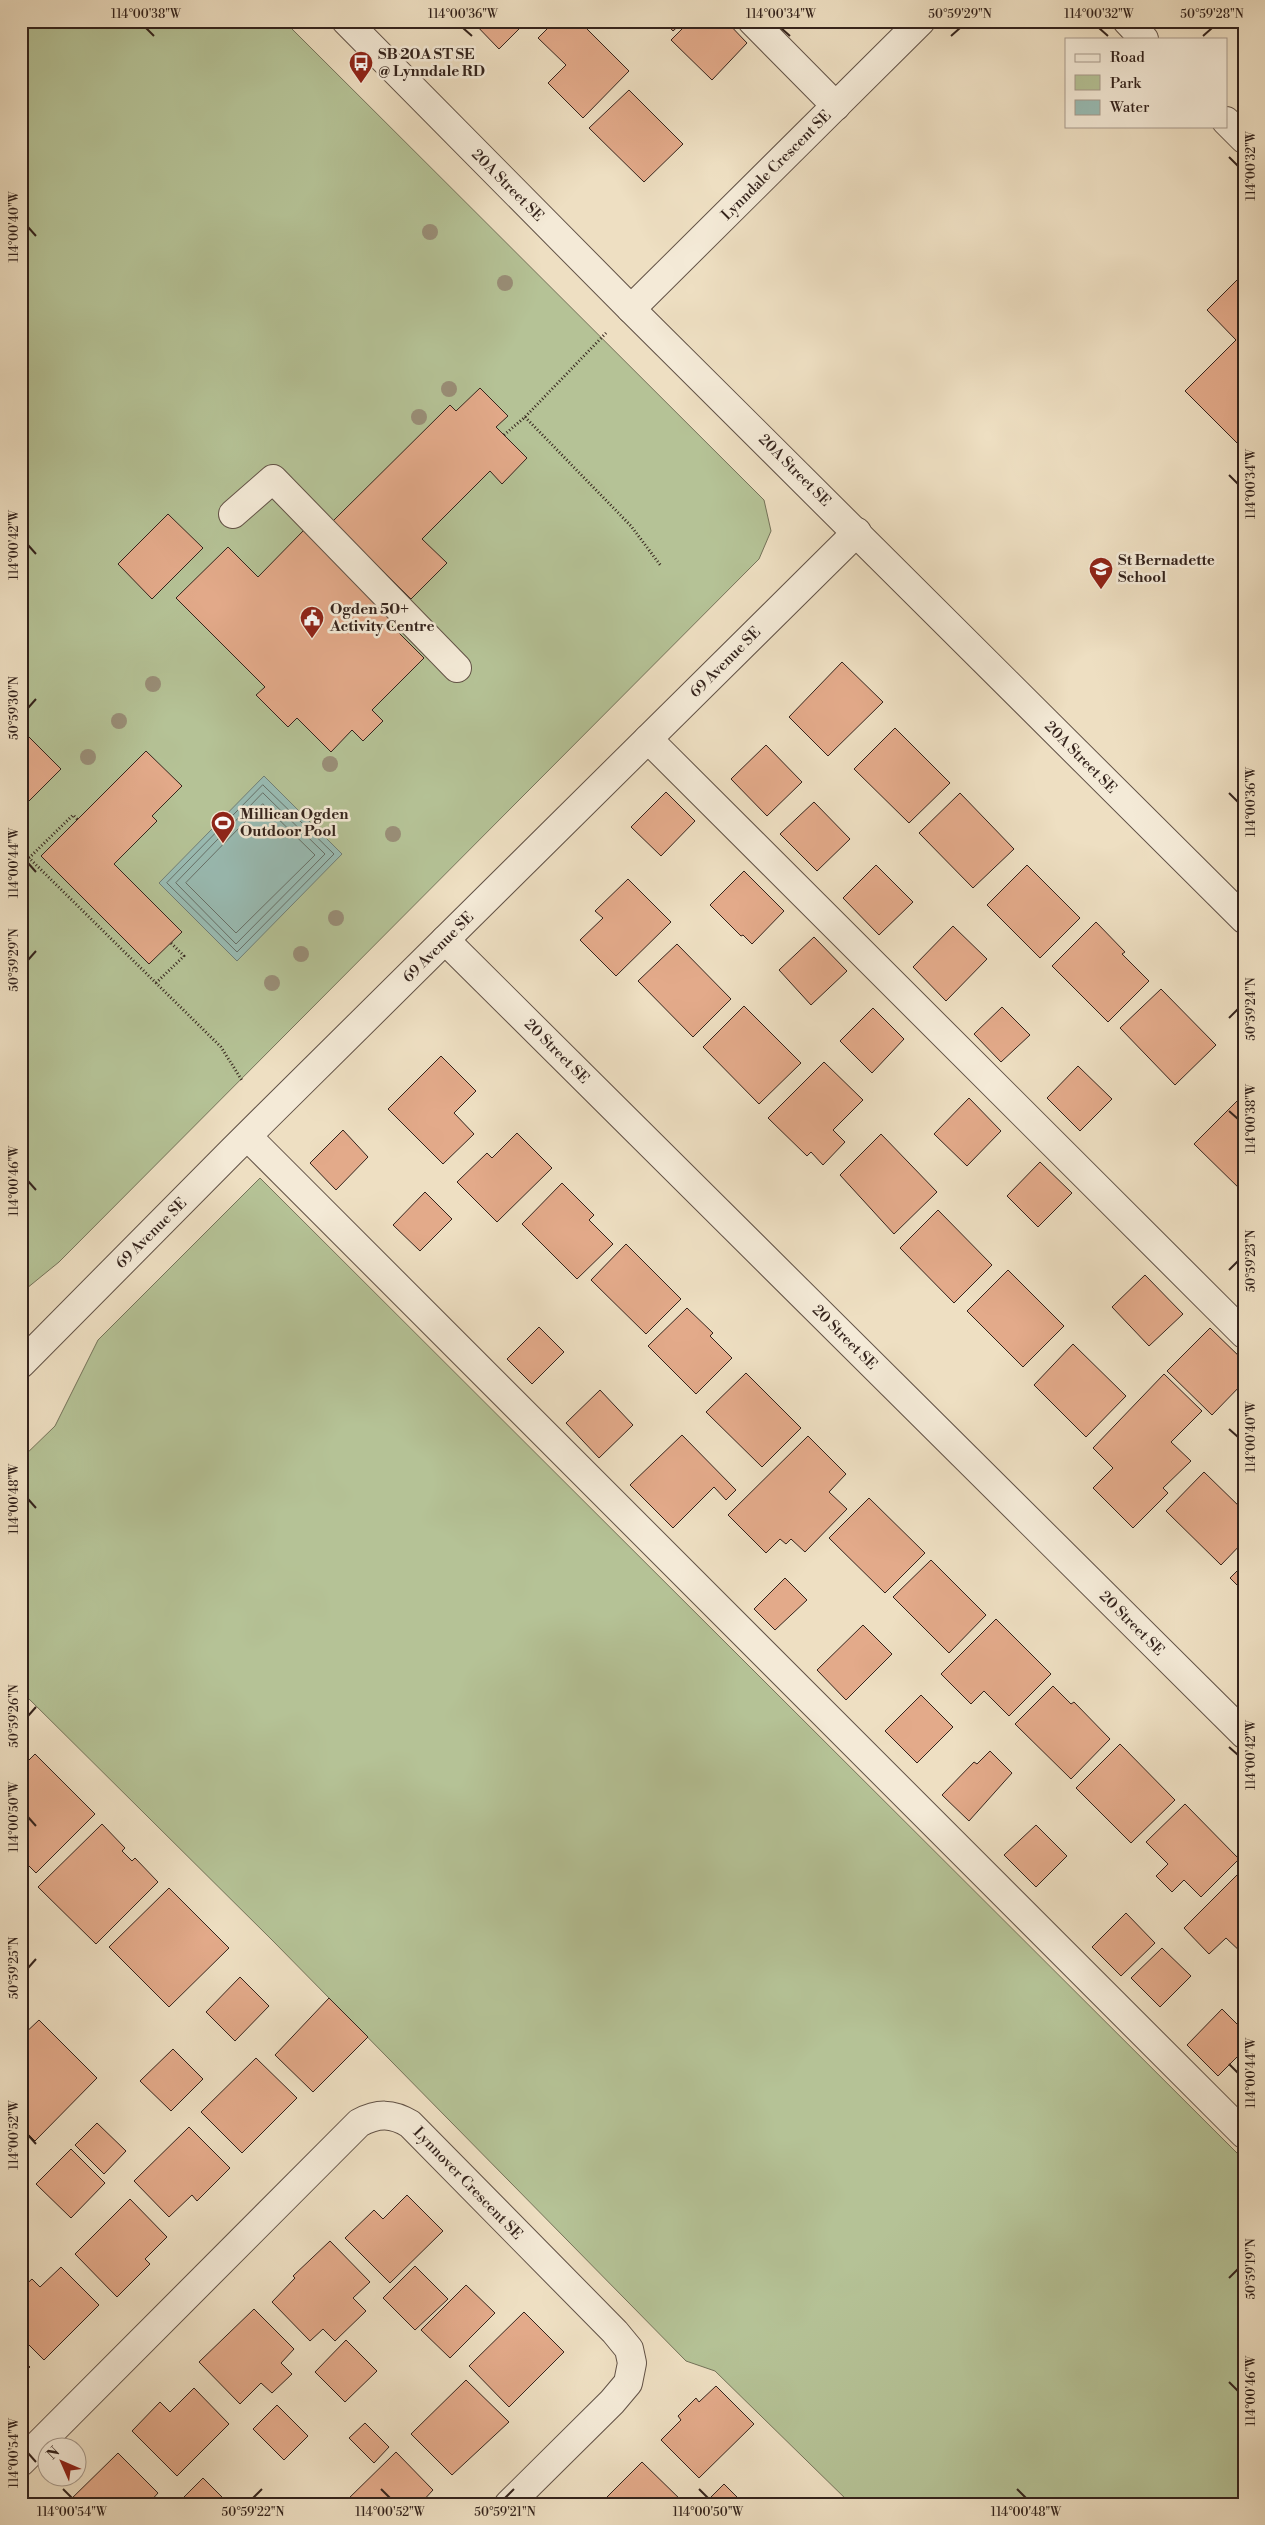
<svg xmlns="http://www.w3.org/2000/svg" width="1265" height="2525" viewBox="0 0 1265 2525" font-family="'Libre Bodoni',serif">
<rect width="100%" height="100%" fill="#eedfc2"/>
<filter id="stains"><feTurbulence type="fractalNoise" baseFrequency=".004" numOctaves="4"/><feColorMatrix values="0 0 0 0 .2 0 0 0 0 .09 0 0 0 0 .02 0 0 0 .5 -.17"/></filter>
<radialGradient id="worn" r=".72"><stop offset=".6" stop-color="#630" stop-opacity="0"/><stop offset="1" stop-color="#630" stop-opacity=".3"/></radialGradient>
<g fill="#b5c296" stroke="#747259">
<path d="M21,21H284L764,500L771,531L759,559L59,1262L21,1293Z"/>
<path d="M260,1178L1244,2160V2504H851L715,2371L686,2361L273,1941L21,1691V1459L55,1426L98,1340Z"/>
</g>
<path fill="#99bcb4" stroke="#717f77" d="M264,776L342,854L237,961L159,883Z"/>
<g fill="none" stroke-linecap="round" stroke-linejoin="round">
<g stroke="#667068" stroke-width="1">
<path d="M263,785L334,854L237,952L167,883Z"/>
<path d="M263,793L325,854L236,944L176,883Z"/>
<path d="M263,804L315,855L236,933L186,883Z"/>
</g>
</g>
<g fill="#e3aa8a" stroke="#34231c">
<path d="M472,21H527L499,49Z"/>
<path d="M555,21H579L629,71L583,118L548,83L566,65L538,38Z"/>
<path d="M664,21H684L673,31Z"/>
<path d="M690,21H726L747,43L712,80L671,40Z"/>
<path d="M629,90L683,144L644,182L589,128Z"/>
<path d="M1244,273V450L1185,391L1236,340L1207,310Z"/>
<path d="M480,388L508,416L496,427L527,458L502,484L490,471L422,539L447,563L411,599L333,521L450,405L456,411Z"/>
<path d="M168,514L203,548L152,599L118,564Z"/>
<path d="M304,530L391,617L387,621L424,658L372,710L383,721L363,741L352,730L331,752L297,718L288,727L256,695L265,687L176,598L228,547L258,577Z"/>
<path d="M842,662L883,702L828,756L789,717Z"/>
<path d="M895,728L950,783L909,823L854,769Z"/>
<path d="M21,729L61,769L21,809Z"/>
<path d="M766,745L802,782L767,816L731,779Z"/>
<path d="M146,751L182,786L152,816L157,821L114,864L182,932L149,964L41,856Z"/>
<path d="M666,792L695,821L661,856L631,827Z"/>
<path d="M960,793L1014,849L973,888L919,833Z"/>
<path d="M814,802L850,839L817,871L780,834Z"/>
<path d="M876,865L913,902L879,935L843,898Z"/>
<path d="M1027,865L1080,918L1040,958L987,905Z"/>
<path d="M744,871L784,911L752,944L743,935L741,936L710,905Z"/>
<path d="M628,879L671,922L616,976L580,940L603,918L595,911Z"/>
<path d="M1096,922L1125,952L1122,954L1149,981L1108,1022L1052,966Z"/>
<path d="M953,926L987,959L946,1001L913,967Z"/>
<path d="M814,937L847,971L811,1005L779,970Z"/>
<path d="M677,944L731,999L693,1037L638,981Z"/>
<path d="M1161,989L1216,1045L1175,1085L1120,1028Z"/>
<path d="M744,1006L801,1063L759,1104L703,1047Z"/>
<path d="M1002,1007L1030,1035L1001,1062L974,1034Z"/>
<path d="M873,1008L904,1039L872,1073L840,1041Z"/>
<path d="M441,1056L476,1091L454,1113L474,1134L443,1164L388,1109Z"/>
<path d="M824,1062L863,1100L833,1130L845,1142L823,1165L811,1152L807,1156L768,1118Z"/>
<path d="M1078,1066L1112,1099L1080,1131L1047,1098Z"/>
<path d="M1244,1094V1193L1194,1144Z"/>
<path d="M969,1098L1001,1131L967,1166L934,1134Z"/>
<path d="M343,1130L368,1157L336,1190L310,1163Z"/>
<path d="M517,1133L552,1168L497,1222L457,1182L487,1153L492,1158Z"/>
<path d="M881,1134L937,1192L894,1234L840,1175Z"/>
<path d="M1040,1162L1072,1193L1038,1227L1007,1196Z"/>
<path d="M562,1183L594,1215L589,1220L613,1244L577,1279L522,1224Z"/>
<path d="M425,1192L452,1219L420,1251L393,1225Z"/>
<path d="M938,1210L992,1265L954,1303L900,1248Z"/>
<path d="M626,1244L681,1299L646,1334L591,1280Z"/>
<path d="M1008,1270L1064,1326L1023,1367L967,1311Z"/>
<path d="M1145,1275L1183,1314L1149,1346L1112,1307Z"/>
<path d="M687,1308L713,1333L710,1336L732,1358L696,1394L648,1346Z"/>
<path d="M539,1327L564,1352L532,1384L507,1359Z"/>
<path d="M1210,1328L1244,1361V1382L1212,1415L1167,1371Z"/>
<path d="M1073,1344L1126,1396L1086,1437L1034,1385Z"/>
<path d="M746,1373L801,1428L762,1467L706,1412Z"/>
<path d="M1164,1374L1202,1411L1171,1442L1191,1461L1163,1488L1168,1493L1133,1528L1093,1488L1113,1468L1093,1448Z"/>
<path d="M600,1390L633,1425L599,1458L566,1423Z"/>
<path d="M682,1435L736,1490L726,1500L714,1487L673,1528L630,1485Z"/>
<path d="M808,1436L846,1474L829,1492L847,1509L805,1552L791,1539L786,1544L780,1539L766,1553L728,1515Z"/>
<path d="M1204,1472L1244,1511V1541L1221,1565L1166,1511Z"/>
<path d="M869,1498L925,1553L885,1593L829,1538Z"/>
<path d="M931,1560L986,1615L949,1653L893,1597Z"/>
<path d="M1244,1564V1592L1230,1578Z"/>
<path d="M785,1578L807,1600L775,1630L754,1609Z"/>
<path d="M996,1619L1051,1674L1009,1716L984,1691L971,1704L941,1674Z"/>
<path d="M863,1625L892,1654L846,1700L817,1670Z"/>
<path d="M1053,1686L1071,1704L1074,1702L1110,1739L1071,1779L1015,1724Z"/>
<path d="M921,1695L953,1727L917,1763L885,1731Z"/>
<path d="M1120,1744L1175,1800L1131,1843L1076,1788Z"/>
<path d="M990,1751L1012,1773L969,1821L942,1795L974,1762L977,1764Z"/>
<path d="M35,1754L95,1814L36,1873L21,1858V1768Z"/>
<path d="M1185,1804L1239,1859L1201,1897L1184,1880L1172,1892L1156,1876L1168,1864L1146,1842Z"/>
<path d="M102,1824L125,1848L122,1851L132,1861L135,1858L158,1882L96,1944L38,1887Z"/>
<path d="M1036,1825L1067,1856L1036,1887L1004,1855Z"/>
<path d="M1244,1868V1955L1226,1938L1209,1954L1184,1928Z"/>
<path d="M169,1888L229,1948L169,2007L109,1947Z"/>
<path d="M1126,1913L1155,1943L1121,1976L1092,1947Z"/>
<path d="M1162,1948L1191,1976L1160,2007L1131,1978Z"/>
<path d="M240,1977L269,2006L235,2041L206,2012Z"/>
<path d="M329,1998L368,2037L313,2092L275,2055Z"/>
<path d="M1222,2009L1244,2031V2050L1218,2076L1187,2045Z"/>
<path d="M39,2020L97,2078L35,2141L21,2127V2037Z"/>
<path d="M173,2049L203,2079L171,2111L140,2081Z"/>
<path d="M256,2058L297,2098L242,2153L201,2112Z"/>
<path d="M97,2123L126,2151L104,2174L75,2145Z"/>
<path d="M189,2127L230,2168L197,2201L192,2195L169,2217L134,2181Z"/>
<path d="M71,2149L105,2183L71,2218L36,2184Z"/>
<path d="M407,2195L443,2231L390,2283L345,2238L374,2210L383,2219Z"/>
<path d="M130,2199L167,2237L145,2259L150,2264L117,2297L75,2254Z"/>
<path d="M330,2241L370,2282L353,2298L366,2311L335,2341L323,2329L310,2341L272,2302L295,2278L293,2276Z"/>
<path d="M415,2266L448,2299L415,2330L383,2298Z"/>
<path d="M61,2267L99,2305L44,2360L21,2337V2289L32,2279L40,2287Z"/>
<path d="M466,2285L495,2313L450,2358L421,2330Z"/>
<path d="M254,2309L294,2349L281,2363L292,2374L272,2393L261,2383L240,2404L199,2362Z"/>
<path d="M524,2312L564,2352L509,2407L469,2366Z"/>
<path d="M346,2340L377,2371L345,2402L315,2372Z"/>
<path d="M21,2358L30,2367L21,2375Z"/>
<path d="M466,2380L509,2422L452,2475L411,2434Z"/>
<path d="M716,2386L754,2424L699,2478L661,2440L681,2420L678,2416L696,2398L699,2402Z"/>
<path d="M194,2388L229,2424L177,2476L132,2431L160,2402L170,2412Z"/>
<path d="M277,2405L308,2436L284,2460L253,2429Z"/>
<path d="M365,2423L389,2447L374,2463L349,2438Z"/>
<path d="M396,2452L433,2490L420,2504H347L345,2502Z"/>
<path d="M118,2453L158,2493L148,2504H66Z"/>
<path d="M642,2462L683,2502L681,2504H600Z"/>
<path d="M203,2478L229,2504H177Z"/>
<path d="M724,2484L744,2504H704Z"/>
</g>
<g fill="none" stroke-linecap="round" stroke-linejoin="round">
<defs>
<g id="minor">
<path d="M346,21L631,309L1244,919"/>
<path d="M752,21L836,106"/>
<path d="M1127,21L1144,39"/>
<path d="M1226,121L1244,139"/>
<path d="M631,309L921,21"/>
<path d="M233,514L273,479L457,668"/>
<path d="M648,739L1244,1334"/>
<path d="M445,940L1244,1734"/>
<path d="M248,1137L1244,2134"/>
<path d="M21,1364L232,1151L857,532"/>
<path d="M21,2462L359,2123C378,2113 392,2113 410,2124L615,2332L629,2349L632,2363L628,2383L612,2402L509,2504"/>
</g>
</defs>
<use href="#minor" stroke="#625246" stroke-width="30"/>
<g stroke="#34231c" stroke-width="3" stroke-dasharray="1 2.5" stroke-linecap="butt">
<path d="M525,417L631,526L661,566"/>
<path d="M504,435L525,417L606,333"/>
<path d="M21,850L221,1047L243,1082"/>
<path d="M29,858L73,815L78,820"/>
<path d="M156,983L184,956L171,943"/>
</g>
<use href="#minor" stroke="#f4ead7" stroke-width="28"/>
</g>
<g fill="#998e77">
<circle cx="430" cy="232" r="8"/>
<circle cx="505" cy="283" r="8"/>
<circle cx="449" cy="389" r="8"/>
<circle cx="419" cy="417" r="8"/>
<circle cx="153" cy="684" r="8"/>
<circle cx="119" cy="721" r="8"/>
<circle cx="88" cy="757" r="8"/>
<circle cx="330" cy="764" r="8"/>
<circle cx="393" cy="834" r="8"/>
<circle cx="336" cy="918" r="8"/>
<circle cx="301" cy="954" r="8"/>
<circle cx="272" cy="983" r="8"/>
</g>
<path fill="none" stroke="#34231c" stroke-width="2" d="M146,28L154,36M463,28L472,36M781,28L790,36M1099,28L1108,36M951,36L960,28M1203,36L1212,28M1229,157L1238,166M28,227L36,236M1229,475L1238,484M28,545L36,554M28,708L36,699M1229,793L1238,802M28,863L36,872M28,960L36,951M1229,1018L1238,1009M1229,1111L1238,1119M28,1181L36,1190M1229,1270L1238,1261M1229,1429L1238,1437M28,1499L36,1508M28,1716L36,1707M1229,1747L1238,1755M28,1817L36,1826M28,1968L36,1959M1229,2064L1238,2073M28,2135L36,2144M1229,2278L1238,2269M1229,2382L1238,2391M28,2453L36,2462M63,2489L72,2498M381,2489L390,2498M699,2489L708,2498M1017,2489L1026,2498M253,2498L262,2489M505,2498L514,2489"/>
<defs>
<symbol id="bus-pin" viewBox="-11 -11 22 30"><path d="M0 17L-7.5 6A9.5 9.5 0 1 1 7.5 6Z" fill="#8f2418" stroke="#f4ead7"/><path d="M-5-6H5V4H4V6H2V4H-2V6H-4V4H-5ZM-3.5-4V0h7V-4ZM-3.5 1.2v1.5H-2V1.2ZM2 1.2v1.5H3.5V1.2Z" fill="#fff"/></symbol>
<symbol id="school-pin" viewBox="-11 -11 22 30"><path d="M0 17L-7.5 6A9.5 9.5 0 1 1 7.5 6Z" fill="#8f2418" stroke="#f4ead7"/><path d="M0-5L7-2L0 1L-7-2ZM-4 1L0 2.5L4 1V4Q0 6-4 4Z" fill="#fff"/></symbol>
<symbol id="civic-pin" viewBox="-11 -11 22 30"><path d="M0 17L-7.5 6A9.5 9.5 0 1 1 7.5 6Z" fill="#8f2418" stroke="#f4ead7"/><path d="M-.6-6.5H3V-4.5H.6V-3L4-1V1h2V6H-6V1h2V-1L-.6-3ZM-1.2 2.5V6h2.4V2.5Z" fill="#fff"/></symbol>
<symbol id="stadium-pin" viewBox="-11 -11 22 30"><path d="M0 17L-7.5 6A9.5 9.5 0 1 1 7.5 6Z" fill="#8f2418" stroke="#f4ead7"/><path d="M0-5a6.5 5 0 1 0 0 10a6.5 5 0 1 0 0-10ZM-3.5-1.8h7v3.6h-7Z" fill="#fff"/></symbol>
</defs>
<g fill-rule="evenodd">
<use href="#bus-pin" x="347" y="49" width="28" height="38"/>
<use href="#school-pin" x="1087" y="555" width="28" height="38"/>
<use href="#civic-pin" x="298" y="604" width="28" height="38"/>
<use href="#stadium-pin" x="209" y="809" width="28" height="38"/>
</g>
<g text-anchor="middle" stroke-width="5" stroke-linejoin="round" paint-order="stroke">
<g font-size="15" font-weight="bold" fill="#34231c" stroke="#f4ead7" text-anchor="start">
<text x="378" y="59">SB 20A ST SE<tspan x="378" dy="17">@ Lynndale RD</tspan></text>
<text x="1118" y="565">St Bernadette<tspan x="1118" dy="17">School</tspan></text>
<text x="330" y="614">Ogden 50+<tspan x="330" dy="17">Activity Centre</tspan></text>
<text x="240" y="819">Millican Ogden<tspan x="240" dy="17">Outdoor Pool</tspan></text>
</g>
<g font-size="15" fill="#34231c" stroke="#f4ead7">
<text transform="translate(776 165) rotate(-45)" y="5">Lynndale Crescent SE</text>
<text transform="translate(508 185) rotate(45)" y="5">20A Street SE</text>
<text transform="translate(795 470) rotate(45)" y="5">20A Street SE</text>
<text transform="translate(725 662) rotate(-45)" y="5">69 Avenue SE</text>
<text transform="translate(1081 757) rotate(45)" y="5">20A Street SE</text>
<text transform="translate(438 947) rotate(-45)" y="5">69 Avenue SE</text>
<text transform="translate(557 1051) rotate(45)" y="5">20 Street SE</text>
<text transform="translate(151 1233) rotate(-45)" y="5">69 Avenue SE</text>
<text transform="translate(845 1337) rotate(45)" y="5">20 Street SE</text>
<text transform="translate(1132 1623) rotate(45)" y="5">20 Street SE</text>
<text transform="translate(468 2183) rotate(46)" y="5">Lynnover Crescent SE</text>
</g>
</g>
<rect width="1265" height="2525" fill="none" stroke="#eedfc2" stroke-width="55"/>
<rect x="1065" y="38" width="162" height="90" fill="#f4ead7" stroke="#a79a8c"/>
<rect x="1075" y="54" width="25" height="8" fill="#f4ead7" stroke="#a79a8c"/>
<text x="1110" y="62" font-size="15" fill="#34231c">Road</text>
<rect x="1075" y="75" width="25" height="15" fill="#b5c296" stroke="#a79a8c"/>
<text x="1110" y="88" font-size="15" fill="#34231c">Park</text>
<rect x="1075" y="100" width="25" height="15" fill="#99bcb4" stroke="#a79a8c"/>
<text x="1110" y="112" font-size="15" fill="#34231c">Water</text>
<g transform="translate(62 2462) rotate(315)"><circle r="24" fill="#f4ead7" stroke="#a79a8c"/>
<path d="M0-4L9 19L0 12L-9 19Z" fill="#8f2418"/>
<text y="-8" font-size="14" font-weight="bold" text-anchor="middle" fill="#34231c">N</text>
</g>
<rect x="28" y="28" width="1210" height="2470" fill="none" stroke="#34231c" stroke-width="2"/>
<g font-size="12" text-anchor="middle" fill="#34231c">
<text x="146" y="18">114°00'38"W</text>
<text x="463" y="18">114°00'36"W</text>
<text x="781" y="18">114°00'34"W</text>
<text x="960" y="18">50°59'29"N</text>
<text x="1099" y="18">114°00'32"W</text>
<text x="1212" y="18">50°59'28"N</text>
<text transform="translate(1251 166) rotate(-90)" y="4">114°00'32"W</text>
<text transform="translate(14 227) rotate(-90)" y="4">114°00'40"W</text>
<text transform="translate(1251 484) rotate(-90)" y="4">114°00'34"W</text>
<text transform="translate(14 545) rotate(-90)" y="4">114°00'42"W</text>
<text transform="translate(14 708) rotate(-90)" y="4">50°59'30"N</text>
<text transform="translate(1251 802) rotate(-90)" y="4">114°00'36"W</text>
<text transform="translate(14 863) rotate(-90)" y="4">114°00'44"W</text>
<text transform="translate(14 960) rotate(-90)" y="4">50°59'29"N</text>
<text transform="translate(1251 1009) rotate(-90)" y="4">50°59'24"N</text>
<text transform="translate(1251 1119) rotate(-90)" y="4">114°00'38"W</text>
<text transform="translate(14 1181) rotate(-90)" y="4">114°00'46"W</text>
<text transform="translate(1251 1261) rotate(-90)" y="4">50°59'23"N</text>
<text transform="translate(1251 1437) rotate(-90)" y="4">114°00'40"W</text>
<text transform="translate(14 1499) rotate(-90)" y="4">114°00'48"W</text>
<text transform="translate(14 1716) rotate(-90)" y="4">50°59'26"N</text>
<text transform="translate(1251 1755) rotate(-90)" y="4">114°00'42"W</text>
<text transform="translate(14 1817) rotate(-90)" y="4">114°00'50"W</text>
<text transform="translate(14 1968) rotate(-90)" y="4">50°59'25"N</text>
<text transform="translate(1251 2073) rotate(-90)" y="4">114°00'44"W</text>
<text transform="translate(14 2135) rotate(-90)" y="4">114°00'52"W</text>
<text transform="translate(1251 2269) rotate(-90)" y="4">50°59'19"N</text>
<text transform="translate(1251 2391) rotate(-90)" y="4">114°00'46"W</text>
<text transform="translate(14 2453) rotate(-90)" y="4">114°00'54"W</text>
<text x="72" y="2516">114°00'54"W</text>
<text x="253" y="2516">50°59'22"N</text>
<text x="390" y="2516">114°00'52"W</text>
<text x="505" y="2516">50°59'21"N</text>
<text x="708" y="2516">114°00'50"W</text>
<text x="1026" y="2516">114°00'48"W</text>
</g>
<rect width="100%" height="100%" filter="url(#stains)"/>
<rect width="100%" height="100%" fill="url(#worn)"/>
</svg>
